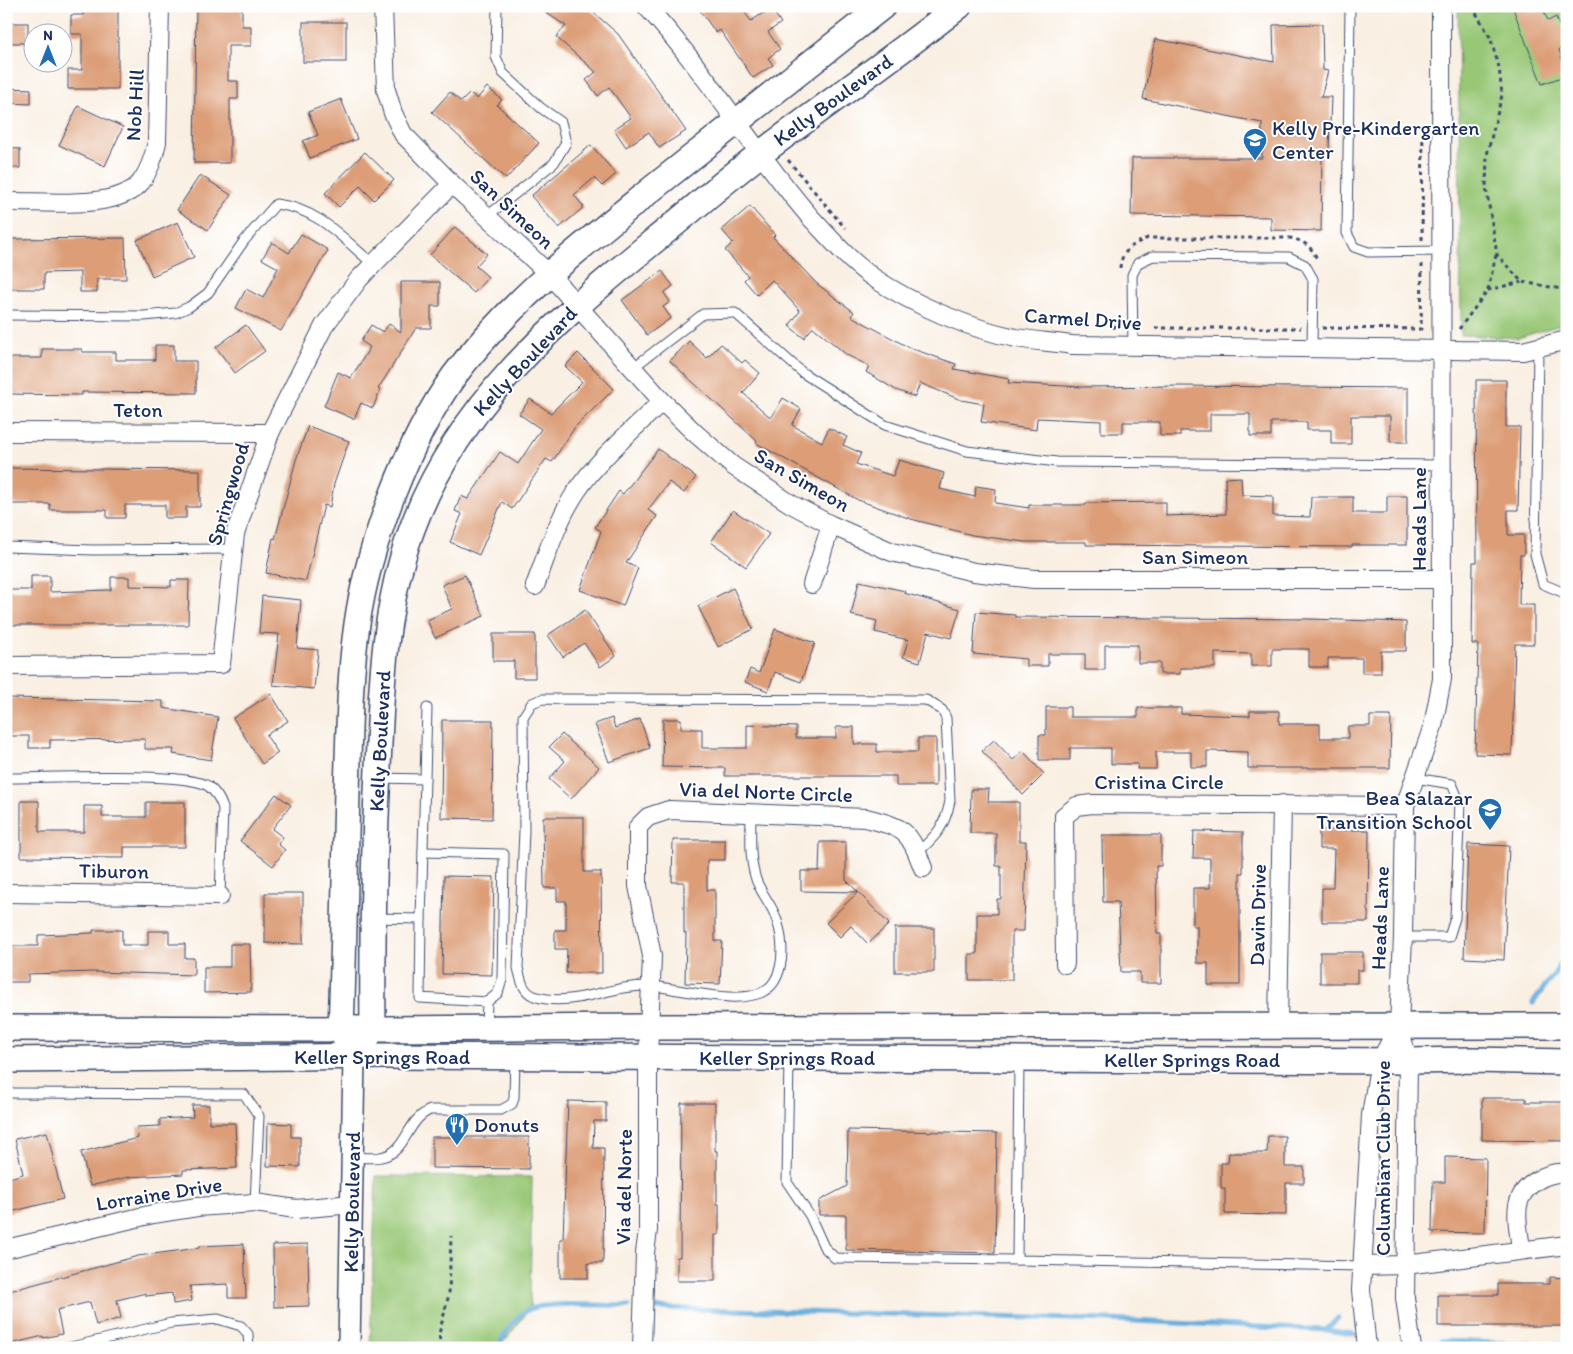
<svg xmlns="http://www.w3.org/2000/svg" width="1573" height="1354" viewBox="0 0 1573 1354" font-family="Itim,sans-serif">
<rect width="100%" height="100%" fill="#fff"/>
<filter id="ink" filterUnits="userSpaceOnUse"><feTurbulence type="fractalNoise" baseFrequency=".02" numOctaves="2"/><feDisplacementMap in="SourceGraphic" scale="10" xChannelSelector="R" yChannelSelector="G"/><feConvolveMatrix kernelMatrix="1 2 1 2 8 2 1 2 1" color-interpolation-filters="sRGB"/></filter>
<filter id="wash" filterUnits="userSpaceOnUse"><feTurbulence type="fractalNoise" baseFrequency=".0096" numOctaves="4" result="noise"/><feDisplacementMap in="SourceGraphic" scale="20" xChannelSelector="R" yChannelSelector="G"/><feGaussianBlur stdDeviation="1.12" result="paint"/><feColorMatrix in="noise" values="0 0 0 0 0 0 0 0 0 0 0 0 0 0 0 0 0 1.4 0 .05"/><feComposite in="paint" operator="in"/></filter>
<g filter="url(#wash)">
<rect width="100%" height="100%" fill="#f9efe2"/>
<g fill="#98c776" stroke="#5a7b6a">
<path d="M1458,6H1567V323L1518,338L1461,335Z"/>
<path d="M376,1176L532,1177L530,1309L499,1348H370Z"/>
</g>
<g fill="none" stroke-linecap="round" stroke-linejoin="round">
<g stroke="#66addd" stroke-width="5">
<path d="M1533,1003L1567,956"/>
<path d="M657,1308L1111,1320L1326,1330L1353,1334"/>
<path d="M1326,1330L1338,1318"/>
<path d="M1441,1341L1567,1345"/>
<path d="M499,1348C503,1334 517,1315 530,1309C551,1301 604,1306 628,1306"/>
</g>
</g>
<g id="blocks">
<g fill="#dc9d77">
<path d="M83,6H118V89H68V70H82V34H71V15H83Z"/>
<path d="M196,6H242V26H251V46H228V81H238V99H230V163H194Z"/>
<path d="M536,6H586L618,34L686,131L659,148L649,132L626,147L614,129L631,118L609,87L598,96L586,80L596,72L556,37L566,26Z"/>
<path d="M697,6H740L751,21L771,8L781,23L768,32L780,49L768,58L773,65L753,78L720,30L716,33Z"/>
<path d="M1512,6H1542L1548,21L1556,17L1560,27L1567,25V46L1559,49L1567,75L1542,84Z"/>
<rect x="303" y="22" width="43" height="40"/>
<rect x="6" y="23" width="22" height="20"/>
<path d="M1322,24L1323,70L1328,71L1321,97H1331L1329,150H1322L1321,231L1271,230V217L1131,215L1132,158H1262V123L1143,99L1155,39L1274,62L1273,25Z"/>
<path d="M487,87L502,100L497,105L539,143L506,179L432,112L450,92L461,102L470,93L477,99Z"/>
<path d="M6,88L31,89V104L6,103Z"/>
<path d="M341,99L357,139L310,158L303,141L318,135L308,112Z"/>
<path d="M78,106L123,127L105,166L59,145Z"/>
<path d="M591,145L616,174L602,186L594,178L574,195L584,207L559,228L531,196Z"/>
<path d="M6,148L20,149V168H6Z"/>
<path d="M365,152L394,180L374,200L360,186L339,207L325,193Z"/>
<path d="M200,175L231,195L208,230L177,210Z"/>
<path d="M750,206L775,235L773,237L816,283L854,312L851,316L910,348L956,364L954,369L1009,379L1008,383L1083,387L1180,386L1408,388V442H1390V416H1351V444H1331V430H1307V422H1271V436H1250V414H1210V431H1180V436H1160V422H1123V433H1101V421L1037,418L1036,430L981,422L984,404L961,400L920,383L915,397L896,390L866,372L869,366L847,355L813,327L804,338L789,326L800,311L772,280L757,295L744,280L748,276L725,250L733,243L722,230Z"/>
<path d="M178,222L194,257L152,276L137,240Z"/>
<path d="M455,227L487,254L476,266L488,277L474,293L430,255Z"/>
<path d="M301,234L328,250L281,331L236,308L246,289L263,298L278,268L262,259L272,242L289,253Z"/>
<path d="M125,238L126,279H97V292H80V272L44,273V289H6V239Z"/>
<path d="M662,271L673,286L664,293L670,302L663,307L671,318L647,335L622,300Z"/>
<path d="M401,282H440V306H431V328H416L378,389L380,390L373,408L361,403L354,419L324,406L338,372L351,378L370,347L361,341L371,325L383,332L389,324L401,332Z"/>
<path d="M246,325L265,351L235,373L216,347Z"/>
<path d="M689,341L707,358L721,344L742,363L745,360L760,373L743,393L771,418L783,398L801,409L792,425L822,442L829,428L847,437L843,445L861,453L856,464L893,476L899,460L944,473L940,489L975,497L976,486L996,489L995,503L1029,508V505H1086V503L1166,502V516L1226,514L1225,478L1241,477L1242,495L1273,496V516L1310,517L1311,497H1353V513H1387V496H1407V545H1352V547L1086,545V542H1025L972,535L911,519L858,500L756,443L757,441L670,361Z"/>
<path d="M155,345H174V361H196V393L82,392V395L6,394V358H42V349H82V352H116V360H155Z"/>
<path d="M578,353L614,389L575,427L552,462L546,459L512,509L502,502L479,555L450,542L462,514L455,511L461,496L468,499L500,452L518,464L541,429L519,414L530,399L551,413L582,382L565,366Z"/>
<path d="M1476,380H1506V427H1520L1518,510H1508V535H1524V555H1520L1519,605H1534V644H1515L1512,755L1475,754L1478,644H1472L1473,562H1477Z"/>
<path d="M308,426L349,441L334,484L330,507L324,505L306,581L266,573L273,538L275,539L296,460Z"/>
<path d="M658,449L696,477L684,493L669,482L648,510L657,516L626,563L638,568L623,606L580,590L601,531L595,527L619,491L623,494Z"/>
<path d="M6,468L200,470V507H186V518H165V505H125V518H107V510H50V504H6Z"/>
<path d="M733,510L769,534L746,567L711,542Z"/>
<path d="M465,575L484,616L435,638L427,620L452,609L442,585Z"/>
<path d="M31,576H50V592L111,590V577H129V586L171,587V580H189L188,625H6V590H31Z"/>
<path d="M859,581L905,591L904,593L960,609L951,638L928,632L920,662L903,657L908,640L875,632L877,621L851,615Z"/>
<path d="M733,588L753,629L718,647L698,606Z"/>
<path d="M262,596L301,600L297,648L318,650L314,689L273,685L279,634L259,633Z"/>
<path d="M585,610L616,656L600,667L584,643L563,657L548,635Z"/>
<path d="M976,612L1015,615V617L1309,619L1406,622V651H1381V673H1362V658H1328V667H1309V649H1272V666H1251V654L1215,653V668H1180V674H1160V663H1138V645H1105V670H1085V654H1048V666H1026V659L973,654Z"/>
<path d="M775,629L815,643L801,682L775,672L768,691L745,682L750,669L759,673Z"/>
<path d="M493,634H535V678H514V661H493Z"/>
<path d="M271,694L288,721L266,735L278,753L262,764L233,718Z"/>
<path d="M8,698L163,701V708L218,717L211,760L173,754L174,749H145V739L50,740V748H29V736H8Z"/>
<path d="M1046,707H1070V717H1138V708H1181V714L1250,716V711H1279V724H1320V738H1348V726H1370V716H1391L1390,768H1248V752L1207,751V767H1191V752H1156V769H1137L1138,764H1111V748H1070V760H1039V735H1046Z"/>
<path d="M612,718L615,728L640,719L650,748L609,762L595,724Z"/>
<path d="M663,719H681V729H702V748H747V725L796,727V738H836V727H854V744H877V752H918V738H936V786H896V776H725V768L662,767Z"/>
<path d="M442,720H493L492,819L441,818Z"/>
<path d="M562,734L599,767L571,799L549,779L565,761L549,747Z"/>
<path d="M994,740L1013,760L1023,751L1044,774L1023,795L982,751Z"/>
<path d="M971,789H989L988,802H1019V841H1026L1024,931H1012V980H969V954H977V914H997V899H1001V866H996V833H970Z"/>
<path d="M276,794L291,805L272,829L283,837L278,844L285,850L273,866L240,841Z"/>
<path d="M21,801H39V832H84V806H102V817H146V802H185V847H124V858L21,857Z"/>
<path d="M543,817H584V872H601L602,973H566L567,949H555V930H566V901H557V888H544Z"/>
<path d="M1319,830H1369L1368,922H1322V888H1333L1334,849H1319Z"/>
<path d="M1194,831L1243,832V873H1240V985H1208V963H1197V926H1193V888H1210V858H1193Z"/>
<path d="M1102,835H1161V866H1156L1157,934H1161V983H1140V972H1121L1118,902H1103Z"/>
<path d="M673,840H725V860H707V890H715V941H722L720,984L685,983L686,933H684V882H672Z"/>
<path d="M820,842H846V880L858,892L801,891V871H819Z"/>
<path d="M1468,844L1509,846L1504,960L1464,958Z"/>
<path d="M444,876L494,877L492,975L442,974Z"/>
<path d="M858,892L889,924L868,944L851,926L840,937L826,923Z"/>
<path d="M265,893H303V944L265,943Z"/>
<rect x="895" y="928" width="39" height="44"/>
<path d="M93,930H122V945H148V931H169V944H185V958H194V975L93,972L28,974V982H6V946H38V935L93,933Z"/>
<path d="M230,944H250L251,992L204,993V967H230Z"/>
<path d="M1320,952H1363V970H1357V983H1320Z"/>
<path d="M1482,1098H1526V1102H1567V1141L1482,1140Z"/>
<path d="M568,1101L606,1102V1121H594L593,1148H604L603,1263H588V1278H560V1239H563Z"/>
<path d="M681,1103H715V1151H717V1204H719V1235H715V1281H677V1257H680Z"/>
<path d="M192,1105H209V1123H235L237,1168L183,1170V1174L129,1177L90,1186L81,1152L138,1138L137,1127L160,1126V1119L193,1117Z"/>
<path d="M268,1123L291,1124V1137H300V1167L267,1166Z"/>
<path d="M848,1130L997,1133L995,1253L846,1250V1215H819V1201L847,1186Z"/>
<path d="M47,1132L63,1199L6,1213V1179L23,1174L15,1139Z"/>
<path d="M1268,1136H1285V1167H1304V1183H1286V1215L1225,1214V1188H1221V1163H1228L1229,1153H1267Z"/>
<path d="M432,1137H529V1169L432,1168Z"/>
<path d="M1445,1157L1486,1158L1485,1233L1432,1232L1433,1182H1445Z"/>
<path d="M244,1244L246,1298H228V1284L190,1286L192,1301L173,1304L172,1293L146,1296V1293L117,1300L121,1318L96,1325L90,1302L57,1310L62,1334L43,1338V1336L6,1345V1292L138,1256L199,1248V1246Z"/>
<path d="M308,1244L309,1306L274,1307L273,1245Z"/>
<path d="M1550,1277L1567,1278V1326H1438V1295H1498V1284H1550Z"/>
</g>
</g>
</g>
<g filter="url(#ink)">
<use href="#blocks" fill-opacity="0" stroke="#3c4c72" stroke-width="1"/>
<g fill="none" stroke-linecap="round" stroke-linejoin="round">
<defs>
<g id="service">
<path d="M1350,6L1347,233L1354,247L1368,252L1442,251"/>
<path d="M486,217L554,163L566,143L561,122L541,108L503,73L496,57L497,6"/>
<path d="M6,315L144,316L175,313L189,307L208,293L244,241L276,204C319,209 342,238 373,264"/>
<path d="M1133,346L1132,275L1138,263L1153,256L1289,257L1305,265L1313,279L1312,348"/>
<path d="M1538,349L1535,554L1543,584L1567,594"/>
<path d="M634,367L703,314L735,313L803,373L885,425L967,451L1057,462L1442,465"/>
<path d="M6,547L93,550L233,549"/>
<path d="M6,778C41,778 187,771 208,786C216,792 220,799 223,808L220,896"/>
<path d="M378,778L425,779"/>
<path d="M751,812C751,833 749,856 755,876C758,889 769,901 774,913C783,933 786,963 774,982C754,1013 679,987 650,986C612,984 571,1009 534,996C522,991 521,979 518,968L524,831L523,717L532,703L542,699L926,700L942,710L946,718L950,801C945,827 936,836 917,853"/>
<path d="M375,918L421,919L427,708"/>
<path d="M421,919L420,998L487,1002L498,993L502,980L504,854L423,852"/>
<path d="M1403,937H1449L1455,918L1460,803L1452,784L1415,778"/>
<path d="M486,1027L487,1002"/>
<path d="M789,1058L787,1182L810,1216L824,1247L835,1258L1017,1260"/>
<path d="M1019,1060L1017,1260L1363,1266"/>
<path d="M6,1093L244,1094L259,1116L255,1203"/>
<path d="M353,1157C361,1157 372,1159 381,1157C408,1152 405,1121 430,1110H501L512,1104L514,1098L515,1058"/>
<path d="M67,1348L171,1323L218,1319L241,1326L248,1334L249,1348"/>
</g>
<g id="minor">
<path d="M383,6L386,90L393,113L403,134L452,184L549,274L662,401L695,433L733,466L791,504L831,525L892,552L974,572L1034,579H1442"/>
<path d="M646,6C707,72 752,150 811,218C830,238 850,262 874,278C912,304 970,329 1016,338C1034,341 1053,342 1072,345L1523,351L1567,340"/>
<path d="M6,202C41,201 118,211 141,182C150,170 154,156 157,142L160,6"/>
<path d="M6,432L270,433"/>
<path d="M812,584L831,525"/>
<path d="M535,586C547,554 557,521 576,492C599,458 633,430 662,401"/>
<path d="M6,666L221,664L235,534L270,433L324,326L359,279L452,184"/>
<path d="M6,893L220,896"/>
<path d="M1065,964L1064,816L1077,806L1092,804L1405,806"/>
<path d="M1278,1026L1282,804"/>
<path d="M6,1249L153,1214L197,1207L255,1203L296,1209L352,1204"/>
<path d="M1521,1249C1518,1222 1509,1198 1536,1181C1545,1175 1557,1172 1567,1173"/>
<path d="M1363,1266L1405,1265L1567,1245"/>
<path d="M642,1348L645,1253L648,1230V1058L652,956L638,886V827L648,817L669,810L866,818C905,828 909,830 923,868"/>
<path d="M1367,1348L1361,1290L1371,1115L1380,1061L1399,1026"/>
<path d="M1412,1348L1405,1298L1408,1061L1399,1026L1403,937L1405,806L1433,726L1442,679L1441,6"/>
</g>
<path id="tertiary" d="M349,1348L354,1056"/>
<g id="secondary">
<path d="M6,1028L386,1029L650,1027L1567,1026"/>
<path d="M364,1042L373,1029C372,942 374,855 378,768C381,688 384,605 412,529C458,404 556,321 655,240C692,210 727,179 764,151C829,102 896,56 959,6"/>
<path d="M348,1045L341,1029C344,950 345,871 347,792C349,736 349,680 357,624C368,546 408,440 454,376C508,303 583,245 653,188C729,127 806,67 883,6"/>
<path d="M6,1060L386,1056L1408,1061L1474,1060L1567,1062"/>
</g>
</defs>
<use href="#service" stroke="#3c4c72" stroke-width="11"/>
<use href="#minor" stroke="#3c4c72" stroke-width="20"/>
<use href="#tertiary" stroke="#3c4c72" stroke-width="24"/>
<use href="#secondary" stroke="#3c4c72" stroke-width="28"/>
<g stroke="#3c4c72" stroke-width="3" stroke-dasharray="4 4" stroke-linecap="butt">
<path d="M1472,6L1490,37L1499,67L1502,95L1487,155L1486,187L1497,255L1522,282L1567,290"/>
<path d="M1564,6L1567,13"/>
<path d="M788,160L845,228"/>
<path d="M1422,240L1423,121"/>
<path d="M1120,268C1121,251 1133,244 1148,238H1290C1304,241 1311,246 1317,259"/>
<path d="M1488,290L1496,255"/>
<path d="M1113,328L1117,325L1119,317"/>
<path d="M1155,328H1301"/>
<path d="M1322,328L1421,329L1422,263"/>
<path d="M1459,329L1488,290L1522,282"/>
<path d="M441,1348L439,1334L449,1294L451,1236"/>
</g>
<use href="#service" stroke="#fff" stroke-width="9"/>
<use href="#minor" stroke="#fff" stroke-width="18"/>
<use href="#tertiary" stroke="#fff" stroke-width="21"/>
<use href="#secondary" stroke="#fff" stroke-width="25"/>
</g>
</g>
<defs>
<symbol id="school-pin" viewBox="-11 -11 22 30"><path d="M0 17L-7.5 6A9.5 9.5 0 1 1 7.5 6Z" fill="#1f6fb2" stroke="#fff"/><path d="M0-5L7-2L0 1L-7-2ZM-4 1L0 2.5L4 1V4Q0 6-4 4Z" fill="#fff"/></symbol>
<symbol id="restaurant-pin" viewBox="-11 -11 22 30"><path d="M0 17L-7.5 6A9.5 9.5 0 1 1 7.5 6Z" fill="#1f6fb2" stroke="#fff"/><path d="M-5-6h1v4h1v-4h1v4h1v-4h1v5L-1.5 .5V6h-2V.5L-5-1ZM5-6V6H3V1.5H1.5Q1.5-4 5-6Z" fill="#fff"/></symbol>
</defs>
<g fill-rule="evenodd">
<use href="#school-pin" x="1241" y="126" width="28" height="38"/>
<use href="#school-pin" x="1476" y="796" width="28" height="38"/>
<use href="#restaurant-pin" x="443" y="1111" width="28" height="38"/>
</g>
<g text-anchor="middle" stroke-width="4" stroke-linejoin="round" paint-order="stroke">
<g font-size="21" fill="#1b2f5e" stroke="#fff">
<text transform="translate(833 100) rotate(-36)" y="7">Kelly Boulevard</text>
<text transform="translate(135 105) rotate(-87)" y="7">Nob Hill</text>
<text transform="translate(512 209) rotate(43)" y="7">San Simeon</text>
<text transform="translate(1083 319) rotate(4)" y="7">Carmel Drive</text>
<text transform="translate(525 361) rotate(-47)" y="7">Kelly Boulevard</text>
<text x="138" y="417">Teton</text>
<text transform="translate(802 480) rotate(30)" y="7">San Simeon</text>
<text transform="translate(228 494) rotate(-74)" y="7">Springwood</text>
<text transform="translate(1419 519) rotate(-90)" y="7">Heads Lane</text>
<text x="1195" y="564">San Simeon</text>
<text transform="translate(380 741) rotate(-87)" y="7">Kelly Boulevard</text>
<text x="1159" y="789">Cristina Circle</text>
<text transform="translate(766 792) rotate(2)" y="7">Via del Norte Circle</text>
<text transform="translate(114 871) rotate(1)" y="7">Tiburon</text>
<text transform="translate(1258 915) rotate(-89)" y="7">Davin Drive</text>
<text transform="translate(1380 918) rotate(-88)" y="7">Heads Lane</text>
<text x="382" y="1064">Keller Springs Road</text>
<text x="787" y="1065">Keller Springs Road</text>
<text x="1192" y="1067">Keller Springs Road</text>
<text transform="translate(1383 1158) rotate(-90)" y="7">Columbian Club Drive</text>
<text transform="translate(624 1187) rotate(-89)" y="7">Via del Norte</text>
<text transform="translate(159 1194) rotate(-9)" y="7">Lorraine Drive</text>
<text transform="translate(352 1202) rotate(-89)" y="7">Kelly Boulevard</text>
</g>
<g font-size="21" fill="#1b2f5e" stroke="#fff" text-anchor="start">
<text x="1272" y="135">Kelly Pre-Kindergarten<tspan x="1272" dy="24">Center</tspan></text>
<text x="1472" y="805" text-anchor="end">Bea Salazar<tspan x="1472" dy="24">Transition School</tspan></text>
<text x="474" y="1132">Donuts</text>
</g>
</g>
<rect width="1573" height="1354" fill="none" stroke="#fff" stroke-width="25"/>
<g transform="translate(48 48)"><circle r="24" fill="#ffffff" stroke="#a4acbf"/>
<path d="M0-4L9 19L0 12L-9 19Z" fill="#1f6fb2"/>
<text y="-8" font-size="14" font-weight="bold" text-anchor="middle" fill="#1b2f5e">N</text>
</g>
</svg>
